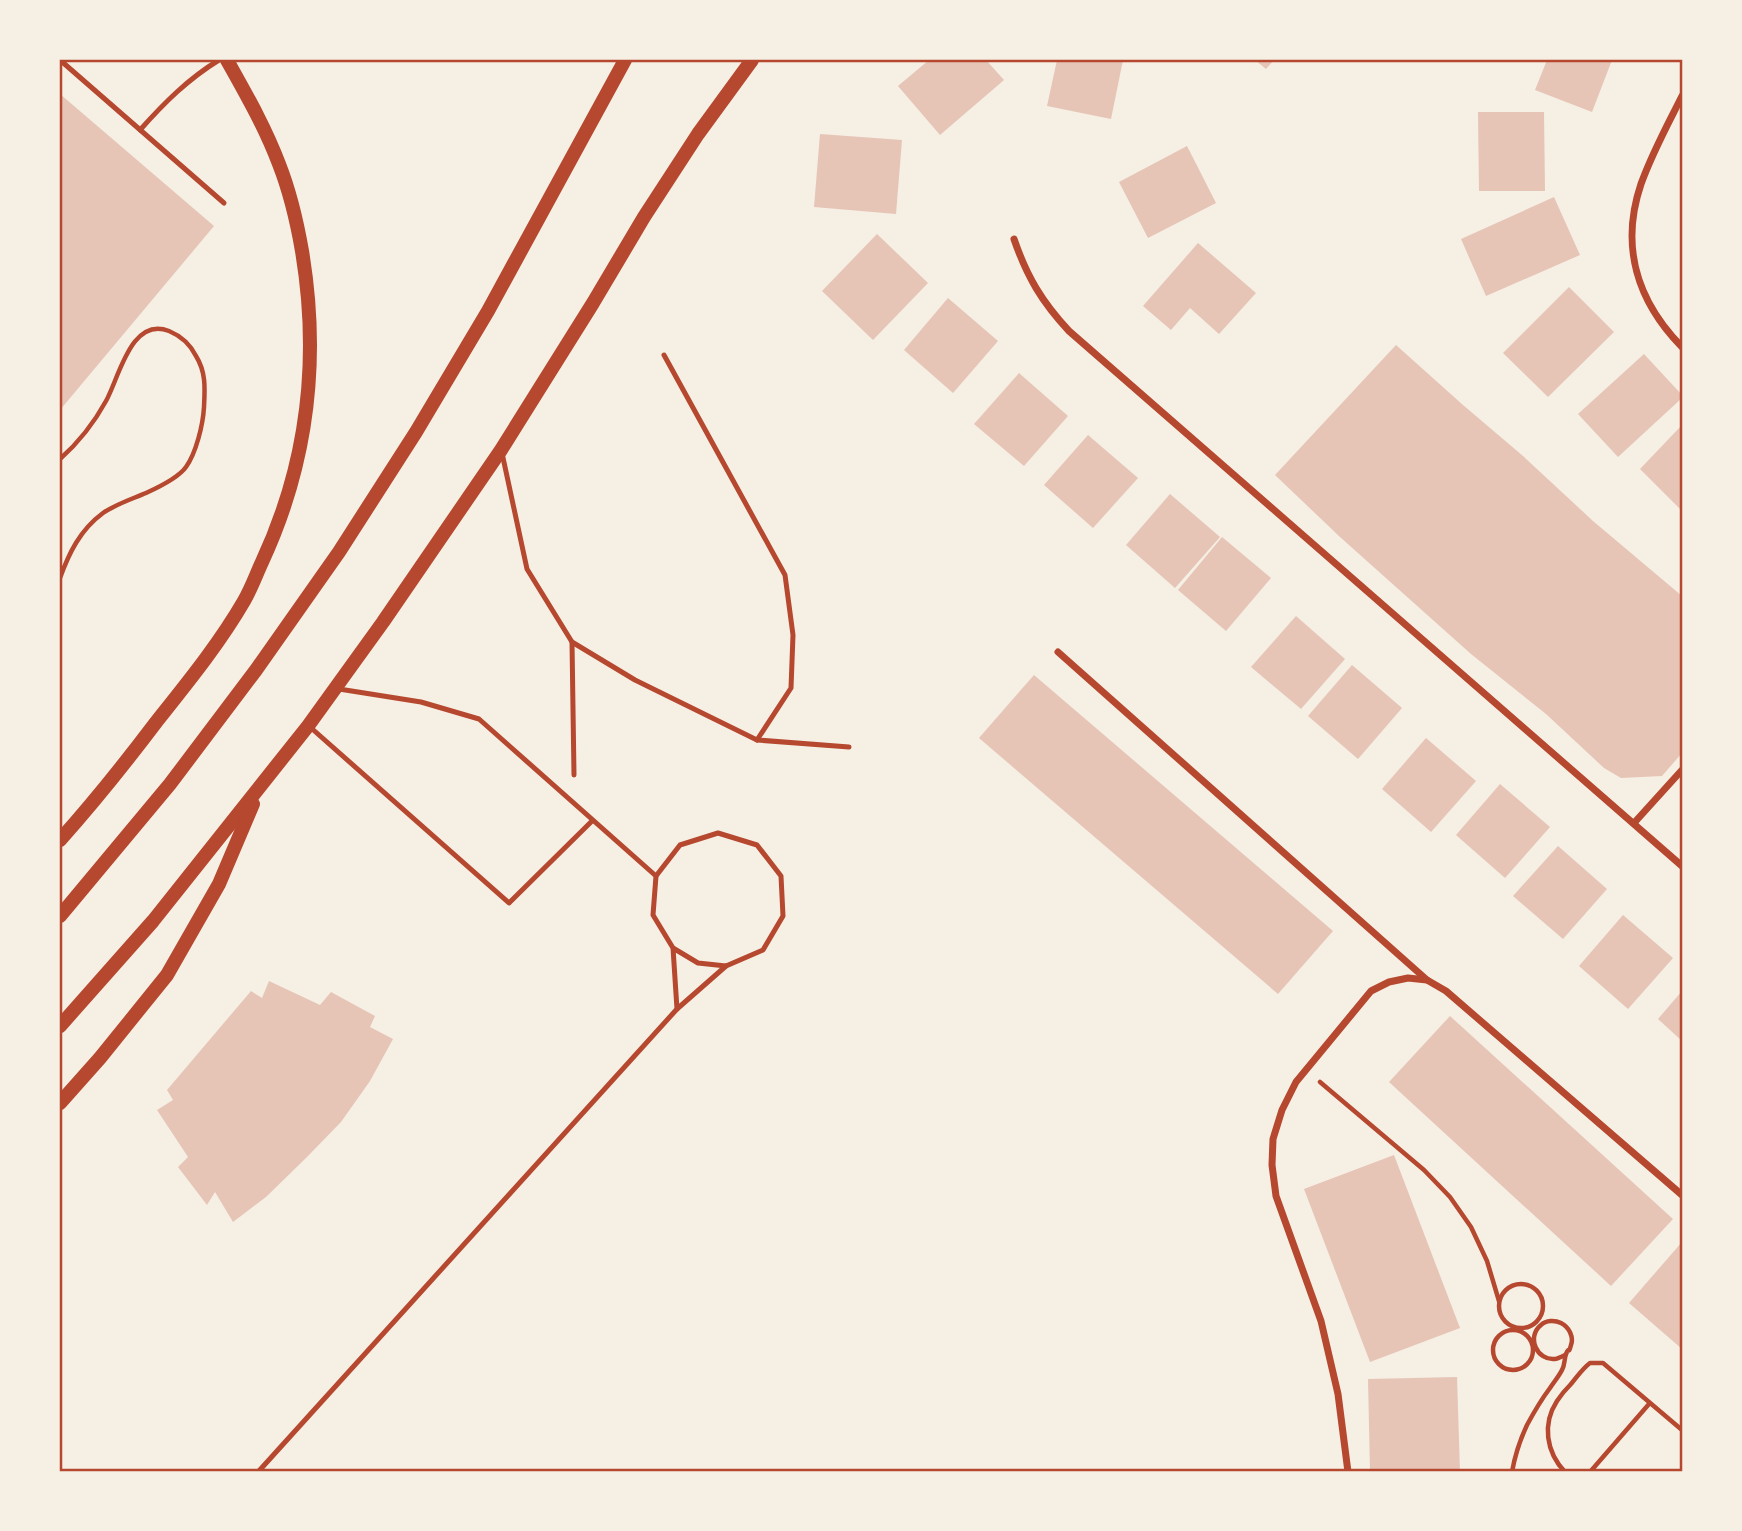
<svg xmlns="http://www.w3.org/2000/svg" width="1742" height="1531" viewBox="0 0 1742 1531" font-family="'Roboto Condensed',sans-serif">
<rect width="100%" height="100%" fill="#f6efe4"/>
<g fill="#e6c5b7">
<path d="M929,60H986L1004,80L940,135L898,86Z"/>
<path d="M1057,60H1123L1111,119L1047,106Z"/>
<path d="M1255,60H1274L1266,69Z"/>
<path d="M1547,60H1612L1592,112L1535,90Z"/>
<path d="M60,94L214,226L60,410Z"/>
<path d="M1478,112H1544L1545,191H1479Z"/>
<path d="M820,134L902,140L896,214L814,207Z"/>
<path d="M1187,146L1216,203L1148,238L1119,182Z"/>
<path d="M1554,197L1580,255L1486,296L1461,239Z"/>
<path d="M877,234L928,283L873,340L822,291Z"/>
<path d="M1198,243L1256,293L1219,334L1190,308L1171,330L1143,306Z"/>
<path d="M1569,287L1614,332L1548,397L1503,353Z"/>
<path d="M948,298L998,341L953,393L904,350Z"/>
<path d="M1396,345L1463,405L1523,456L1593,521L1682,596V753L1662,776L1621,778L1604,768L1546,714L1471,654L1340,537L1275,475Z"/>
<path d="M1644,354L1682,395V398L1618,457L1578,414Z"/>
<path d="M1019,373L1068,416L1024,466L974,424Z"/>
<path d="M1682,425V511L1640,469Z"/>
<path d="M1088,435L1138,478L1093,528L1044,485Z"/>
<path d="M1170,494L1220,537L1175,588L1126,545Z"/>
<path d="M1222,537L1271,578L1226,631L1178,590Z"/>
<path d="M1296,616L1345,659L1301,709L1251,667Z"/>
<path d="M1352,665L1402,708L1358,759L1308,716Z"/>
<path d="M1034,675L1333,931L1278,994L979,738Z"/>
<path d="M1426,738L1476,781L1431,832L1382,789Z"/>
<path d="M1500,784L1550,827L1505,878L1456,835Z"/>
<path d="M1558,846L1607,889L1563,939L1513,896Z"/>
<path d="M1623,915L1673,958L1628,1009L1579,966Z"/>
<path d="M269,981L320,1005L331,992L375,1016L370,1027L393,1039L370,1081L341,1122L307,1157L266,1197L233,1222L215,1192L207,1205L178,1167L188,1157L157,1110L173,1100L167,1090L251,991L262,998Z"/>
<path d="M1682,991V1041L1658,1019Z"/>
<path d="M1450,1016L1673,1219L1611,1286L1389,1082Z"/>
<path d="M1394,1155L1460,1328L1370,1362L1304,1189Z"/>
<path d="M1682,1242V1349L1629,1303Z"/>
<path d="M1457,1377L1460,1472H1370L1368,1379Z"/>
</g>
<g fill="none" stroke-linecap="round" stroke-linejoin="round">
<g stroke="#b5482f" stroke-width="4.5">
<path d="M60,459C78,443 94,423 106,401C119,378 131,316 169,331C181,336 190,344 196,356C206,372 205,388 204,407C203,425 196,453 186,467C179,477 157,488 146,493C132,499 116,504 103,513C80,530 69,553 60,578"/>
<path d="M1320,1082L1424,1170L1450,1197L1471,1227L1487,1261L1499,1301"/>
<circle cx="1521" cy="1306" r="22"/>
<circle cx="1513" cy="1350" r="20"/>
<path d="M1512,1472C1515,1455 1520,1440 1527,1425C1534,1412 1541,1400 1550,1388C1554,1382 1559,1376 1562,1370C1565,1365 1564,1360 1566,1354C1570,1345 1568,1356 1571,1345C1574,1337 1569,1327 1561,1323C1555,1320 1546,1320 1541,1325C1526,1337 1537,1361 1555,1359C1557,1359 1563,1356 1565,1355"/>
<path d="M1565,1472C1546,1452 1542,1424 1557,1401C1561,1395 1566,1389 1571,1384C1577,1377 1582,1369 1590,1363H1603L1682,1430"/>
<path d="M1590,1472L1649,1404"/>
</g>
<g stroke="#b5482f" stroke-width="5">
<path d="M60,60L224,203"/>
<path d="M140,130C164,103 188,79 219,60"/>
<path d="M664,355L785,575L793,635L791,688L757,740"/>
<path d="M502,453L527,569L572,642L635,680L757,740L849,747"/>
<path d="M572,642L574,775"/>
<path d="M339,689L421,702L479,719L656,876"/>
<path d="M310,727L509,903L592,821"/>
<path d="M677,1009L726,966"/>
<path d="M258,1472L677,1009L673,948L653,915L656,876L680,845L718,833L757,845L781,876L783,916L763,950L726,966L698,963L673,948"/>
</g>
<g stroke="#b5482f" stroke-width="7">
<path d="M1682,96C1668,124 1652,153 1641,184C1620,246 1637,301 1682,347"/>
<path d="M1014,239C1027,277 1042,302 1069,331L1682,866"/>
<path d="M1058,652L1427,980"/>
<path d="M1634,823L1682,770"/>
<path d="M1348,1472L1338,1394L1321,1321L1276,1196L1272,1165L1273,1139L1282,1110L1296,1082L1371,991L1389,982L1408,978L1427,980L1446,991L1682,1195"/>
</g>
<g stroke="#b5482f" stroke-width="14">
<path d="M60,840C94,802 126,762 157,721C188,682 219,644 244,601C251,589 256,575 262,562C308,463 320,359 302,251C297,222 290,192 279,164C265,127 246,94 227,60"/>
<path d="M60,916L170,784L256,670L339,552L416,432L488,311L625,60"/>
<path d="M60,1026L153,921L308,726L383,622L501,450L593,303L644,217L698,134L752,60"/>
<path d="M60,1103L100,1058L167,975L219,884L253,804"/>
</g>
</g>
<rect width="1742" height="1531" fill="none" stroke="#f6efe4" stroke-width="122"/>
<rect x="61" y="61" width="1620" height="1409" fill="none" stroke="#b5482f" stroke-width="2.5"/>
</svg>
